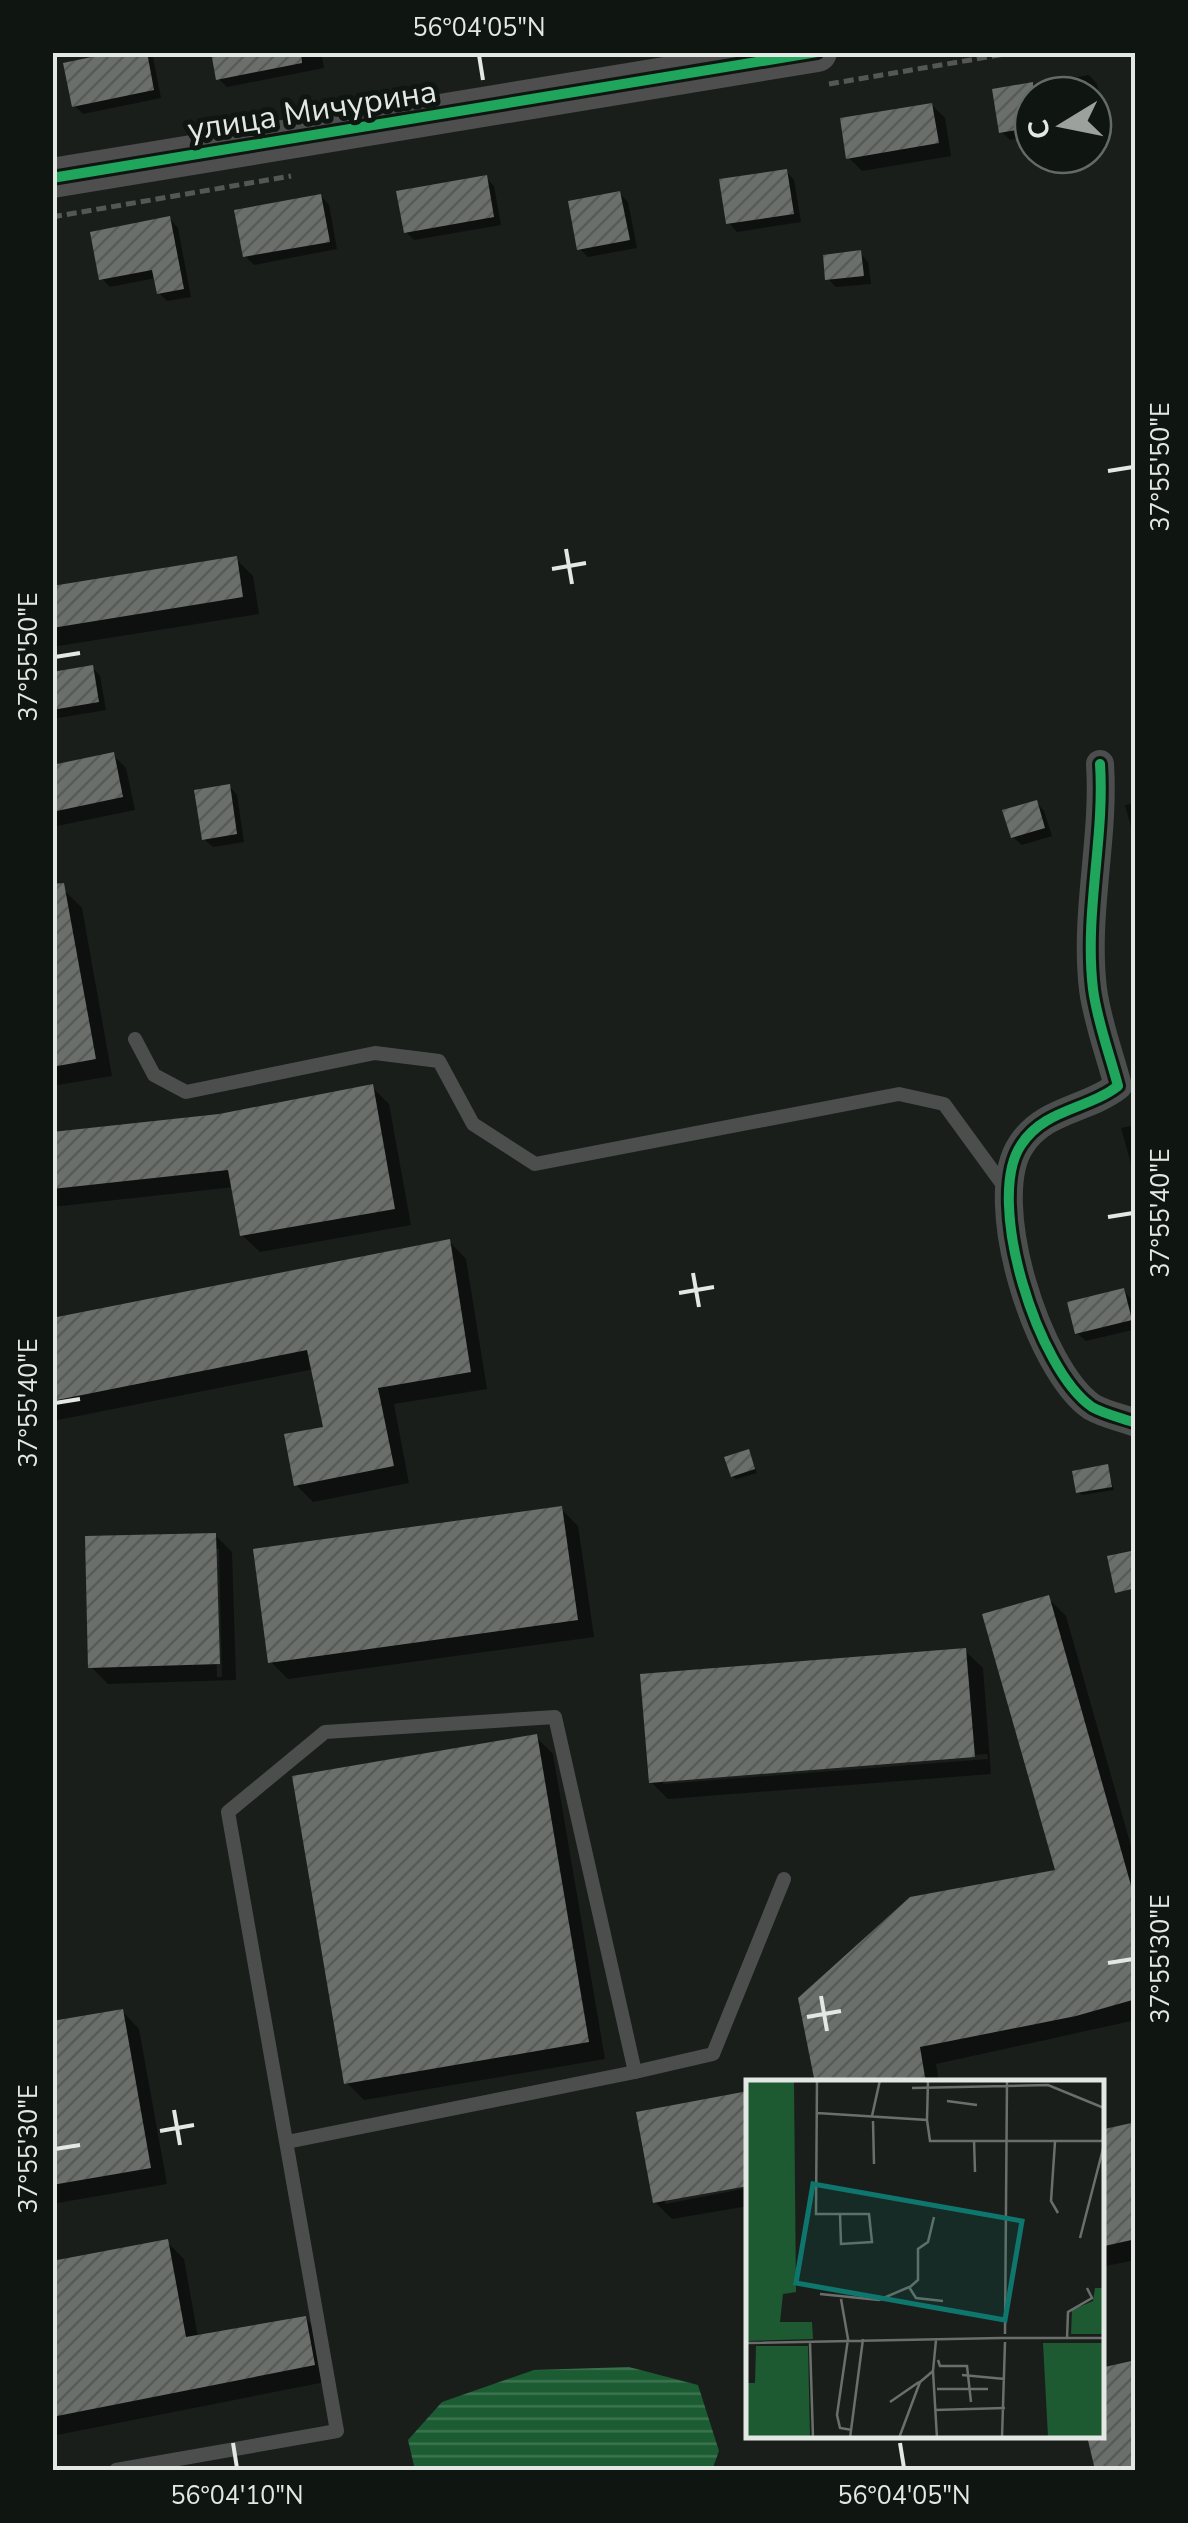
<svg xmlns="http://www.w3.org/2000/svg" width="1188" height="2523" viewBox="0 0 1188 2523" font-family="'Nunito Sans',sans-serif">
<defs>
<pattern id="water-rules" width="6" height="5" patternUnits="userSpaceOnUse" patternTransform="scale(2.5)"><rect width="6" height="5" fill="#1c5c32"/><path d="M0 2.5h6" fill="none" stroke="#3d7350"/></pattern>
<pattern id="building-hatch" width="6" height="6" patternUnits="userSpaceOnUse" patternTransform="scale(2.5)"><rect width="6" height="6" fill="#6b6f6c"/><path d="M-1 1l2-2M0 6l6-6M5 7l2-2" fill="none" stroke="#585a58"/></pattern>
</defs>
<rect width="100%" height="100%" fill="#191e1b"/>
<path fill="url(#water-rules)" d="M629,2367L698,2385L719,2451L712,2470H415L408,2440L442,2402L534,2370Z"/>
<g fill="#0007" fill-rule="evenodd">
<path d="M118,52H152L161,98L83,114L75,106Z"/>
<path d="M214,52H321L324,68L227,87L219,79Z"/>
<path d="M1089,75L1097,84L1105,124L1093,126V95H1033V136L1010,140L1002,132L994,91Z"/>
<path d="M932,105L945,118L951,156L862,171L849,158Z"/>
<path d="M786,171L794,180L801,222L737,232L729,223Z"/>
<path d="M486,178L494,186L501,225L414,240L406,232Z"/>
<path d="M620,194L628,202L637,248L588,257L580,249Z"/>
<path d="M321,196L329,205L337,249L254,265L245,256Z"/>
<path d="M170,219L178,228L191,297L167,301L159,293L156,278L110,287L101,278Z"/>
<path d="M860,253L868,262L871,284L836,287L828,279Z"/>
<path d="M236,559L253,576L259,614L52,647V588Z"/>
<path d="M92,667L100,676L106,710L52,719V674Z"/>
<path d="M113,755L126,768L135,810L52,827V768Z"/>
<path d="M229,786L237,795L244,842L213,847L204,839Z"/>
<path d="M1036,802L1044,811L1052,836L1022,845L1013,837Z"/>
<path d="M1136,803V827H1131L1125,805Z"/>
<path d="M65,891L82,908L112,1076L52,1086V893Z"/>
<path d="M372,1087L389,1104L411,1225L260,1252L242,1235L234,1187L52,1207V1135L219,1116Z"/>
<path d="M1136,1125V1181L1121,1128Z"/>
<path d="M449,1241L466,1259L487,1389L394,1404L409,1483L313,1502L296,1485L326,1429L314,1369L53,1421L52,1320Z"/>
<path d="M1123,1290L1131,1299L1136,1329L1086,1341L1077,1333Z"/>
<path d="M748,1452L757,1473L736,1479L733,1476Z"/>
<path d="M1107,1467L1114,1490L1082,1495L1078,1492Z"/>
<path d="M561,1509L578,1526L594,1637L288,1679L271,1662Z"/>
<path d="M215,1535L232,1552L236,1680L108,1684L91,1667ZM214,1549H219L222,1677H217Z"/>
<path d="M1048,1598L1066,1616L1136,1864V2020L936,2064L939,2083H806L817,2081L1058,1872Z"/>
<path d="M965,1651L983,1668L991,1774L668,1799L651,1782ZM987,1754L988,1759L663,1784V1779Z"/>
<path d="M536,1737L553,1754L605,2059L364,2100L347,2083Z"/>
<path d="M122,2011L139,2029L167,2184L52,2204V2024Z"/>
<path d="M748,2094V2183L665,2199V2204L748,2188V2206L672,2219L655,2202Z"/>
<path d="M1136,2125V2260L1100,2267V2132Z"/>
<path d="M167,2242L184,2259L198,2337L305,2318L322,2335L330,2381L52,2436V2264Z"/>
</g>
<g fill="url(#building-hatch)">
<path d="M116,52H147L154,90L72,107L63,63Z"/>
<path d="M211,52H301L302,63L216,80Z"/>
<path d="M1033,82V127L999,133L992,89Z"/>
<path d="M932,103L939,143L846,159L840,118Z"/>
<path d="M787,169L794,214L726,224L719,179Z"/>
<path d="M487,175L494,217L404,233L396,191Z"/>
<path d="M620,191L630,240L577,250L568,201Z"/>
<path d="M321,194L330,242L243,257L234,210Z"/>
<path d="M170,216L184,289L157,294L152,270L99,280L90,232Z"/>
<path d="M861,250L864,276L825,280L823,255Z"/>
<path d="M237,556L243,597L52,628V586Z"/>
<path d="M93,665L99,702L52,710V672Z"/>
<path d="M114,752L123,797L52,812V765Z"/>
<path d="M230,784L237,834L202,840L194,790Z"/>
<path d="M1037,800L1045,828L1011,838L1002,810Z"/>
<path d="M64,883L96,1059L52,1067V884Z"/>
<path d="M373,1084L395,1209L240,1236L228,1170L52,1189V1132L219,1114Z"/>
<path d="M450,1239L471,1372L378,1388L394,1466L294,1486L284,1434L323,1427L307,1350L52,1401V1318Z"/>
<path d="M1124,1288L1132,1320L1075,1334L1067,1302Z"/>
<path d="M749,1449L755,1469L731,1477L724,1457Z"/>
<path d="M1108,1464L1112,1487L1076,1493L1072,1471Z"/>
<path d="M562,1506L578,1620L268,1663L253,1549Z"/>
<path d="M216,1533L220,1664L88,1668L85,1536Z"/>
<path d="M1136,1550V1588L1115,1593L1107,1556Z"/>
<path d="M1049,1595L1136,1903V1999L1076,2016L920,2047L926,2083H815L798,1998L910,1897L1055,1870L982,1614Z"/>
<path d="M966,1648L975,1757L649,1783L640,1674Z"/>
<path d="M537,1734L589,2042L344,2084L292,1776Z"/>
<path d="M123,2009L151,2168L52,2185V2021Z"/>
<path d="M748,2091V2186L653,2203L636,2112Z"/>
<path d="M1136,2122V2239L1100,2247V2130Z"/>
<path d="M168,2239L186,2337L306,2316L315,2365L52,2417V2261Z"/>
<path d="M1136,2360V2470H1095L1087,2436H1100V2368Z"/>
</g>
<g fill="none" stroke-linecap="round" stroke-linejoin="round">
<g stroke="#555756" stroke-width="5" stroke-dasharray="10 5" stroke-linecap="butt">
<path d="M829,84L1017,52"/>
<path d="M52,217L291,176"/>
</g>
<g stroke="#4c4e4d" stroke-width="14">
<path d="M135,1039L154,1075L186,1092L375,1053L439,1061L473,1124L535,1164L899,1094L944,1104L1006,1189"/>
<path d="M635,2072L713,2054L784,1879"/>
<path d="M116,2470L337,2431L228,1812L325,1732L555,1717L635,2072L287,2142"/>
</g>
<path stroke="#4c4e4d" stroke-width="28" d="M1100,764C1105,838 1084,913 1093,989C1097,1021 1110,1055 1118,1086C1087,1110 1044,1109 1021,1145C984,1200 1038,1370 1092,1407C1104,1414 1122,1418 1136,1423"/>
<path stroke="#4d4e4d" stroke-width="40" d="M52,178L817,52"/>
<defs>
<g id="cycleway">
<path d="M52,178L817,52"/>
<path d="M1100,764C1105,838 1084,913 1093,989C1097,1021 1110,1055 1118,1086C1087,1110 1044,1109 1021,1145C984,1200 1038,1370 1092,1407C1104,1414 1122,1418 1136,1423"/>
</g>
</defs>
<use href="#cycleway" stroke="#0f1611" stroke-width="16"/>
<use href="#cycleway" stroke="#20a55d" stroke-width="10"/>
</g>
<path fill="none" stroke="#e3e8e4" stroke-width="4" d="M479,55L483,80M1108,471L1133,467M566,549L572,584M552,569L586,563M55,657L80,653M1108,1217L1133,1213M693,1273L699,1307M679,1293L714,1287M55,1403L80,1399M1108,1963L1133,1959M821,1996L827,2031M807,2017L841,2011M174,2110L180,2145M160,2131L194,2125M55,2149L80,2145M233,2443L237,2468M900,2443L904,2468"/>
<g text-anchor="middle" stroke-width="10" stroke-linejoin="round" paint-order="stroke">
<g font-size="32" fill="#e3e8e4" stroke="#0f1611">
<text transform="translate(312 110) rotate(-9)" y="11">улица Мичурина</text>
</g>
</g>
<g transform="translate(746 2080)">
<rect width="358" height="358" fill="#191e1b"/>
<path d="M0,0H48L50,212L37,214L34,242H66L67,259L0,261ZM349,208H357V254H325L326,230L347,221ZM297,263H357V357H302ZM10,266H62L64,357H0V303H9Z" fill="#1d5a32"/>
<path fill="none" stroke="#6a6f6b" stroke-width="2.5" d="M71,0L70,134H123L126,162L95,164L94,134M166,8L302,5L358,28M201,21L231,25M71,33L181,40L184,61H358M126,36L134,0M181,40L182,0M127,41L128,84M228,60L229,92M309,62L305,121L312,133M334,158L358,65M164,207L172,200V169L182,162L188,137M74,214L133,220L163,207L170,218L197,221M95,219L102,259L91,335L94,348L106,350M259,254L261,0M263,258H255H358M321,259L322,232L346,218L341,208M0,263L255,258M64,263L67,358M192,280L194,286H221L225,322M187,291L191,358M216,295L259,299M191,309H242M144,322L173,302M189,330L259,328M104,358L117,259M153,358L174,302L187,291L190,260M256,358L259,262"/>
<path fill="#0f766e" fill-opacity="0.15" stroke="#0f766e" stroke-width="5" d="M67,104L276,141L259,240L50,203Z"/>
<rect width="358" height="358" fill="none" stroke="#e3e8e4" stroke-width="5"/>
</g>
<rect width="1188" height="2523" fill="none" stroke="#0f1611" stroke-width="110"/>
<g transform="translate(1063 125) rotate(260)"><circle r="48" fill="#0f1611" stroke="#646a65" stroke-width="2.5"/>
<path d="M0-8L18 38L0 25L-18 38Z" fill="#9ca19e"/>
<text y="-15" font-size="28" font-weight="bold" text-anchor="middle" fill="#e3e8e4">С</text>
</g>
<rect x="55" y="55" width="1078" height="2413" fill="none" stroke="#e3e8e4" stroke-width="4"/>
<g font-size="25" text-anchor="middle" fill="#e3e8e4">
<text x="479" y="36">56°04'05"N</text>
<text transform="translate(1160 467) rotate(-90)" y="9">37°55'50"E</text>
<text transform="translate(28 657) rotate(-90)" y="9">37°55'50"E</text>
<text transform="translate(1160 1213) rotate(-90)" y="9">37°55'40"E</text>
<text transform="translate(28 1403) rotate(-90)" y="9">37°55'40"E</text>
<text transform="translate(1160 1959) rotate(-90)" y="9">37°55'30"E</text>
<text transform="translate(28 2149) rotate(-90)" y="9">37°55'30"E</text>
<text x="237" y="2504">56°04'10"N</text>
<text x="904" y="2504">56°04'05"N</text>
</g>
</svg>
